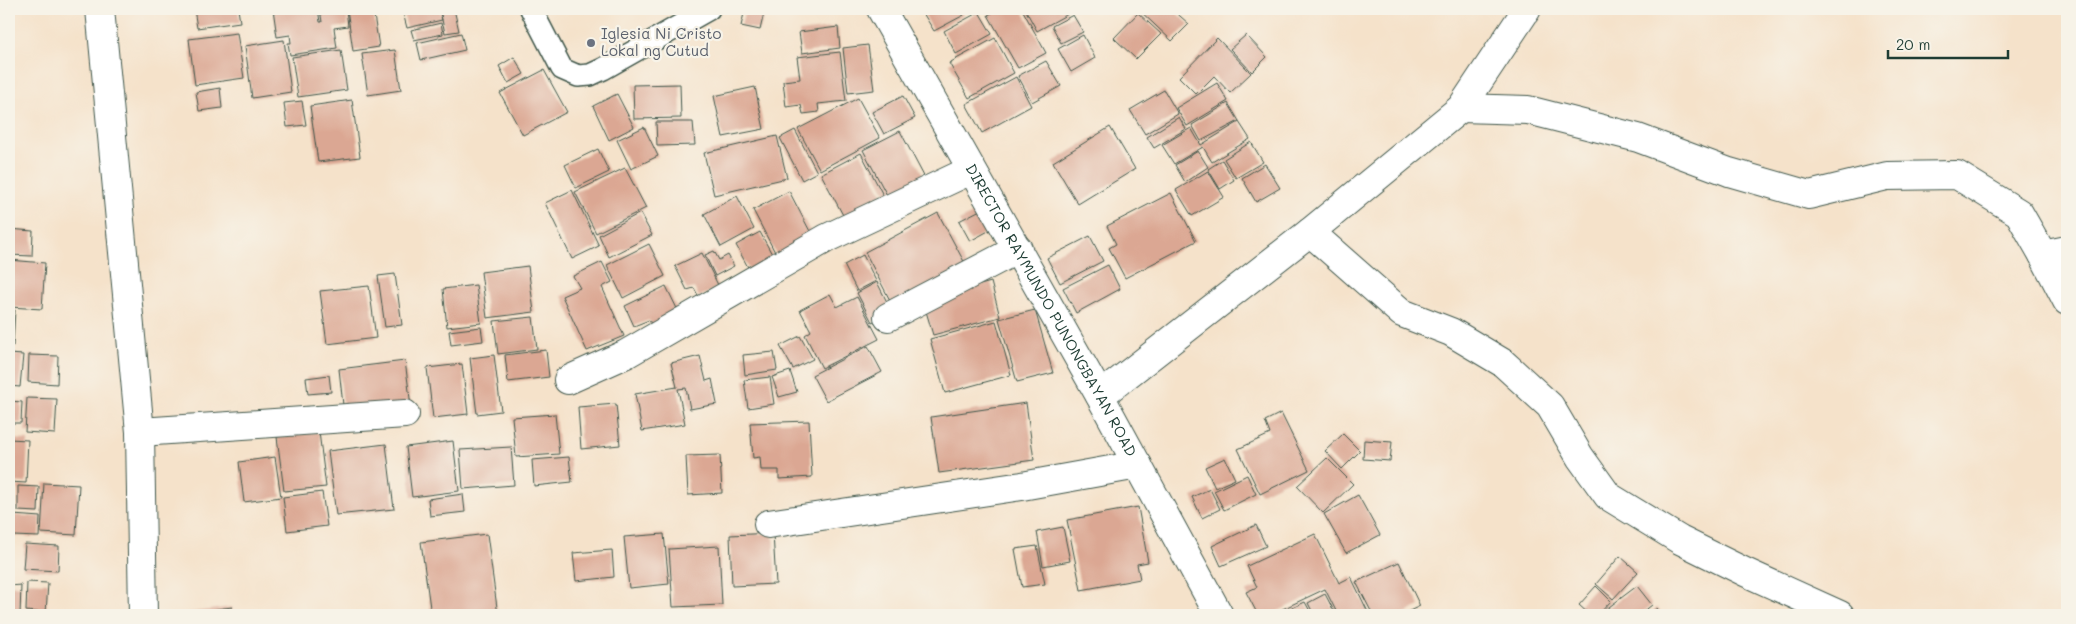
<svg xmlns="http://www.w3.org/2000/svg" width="2076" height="624" viewBox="0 0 2076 624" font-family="Mali,sans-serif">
<rect width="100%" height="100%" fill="#f7f3e8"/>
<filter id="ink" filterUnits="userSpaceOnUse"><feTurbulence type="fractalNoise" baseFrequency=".02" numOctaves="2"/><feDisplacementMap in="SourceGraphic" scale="10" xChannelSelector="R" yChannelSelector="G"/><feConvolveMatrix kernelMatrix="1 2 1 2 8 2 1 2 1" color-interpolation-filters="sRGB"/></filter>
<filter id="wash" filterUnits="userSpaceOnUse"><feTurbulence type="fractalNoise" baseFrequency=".0096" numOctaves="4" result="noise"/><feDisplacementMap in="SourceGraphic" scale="20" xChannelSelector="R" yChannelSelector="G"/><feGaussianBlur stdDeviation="1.12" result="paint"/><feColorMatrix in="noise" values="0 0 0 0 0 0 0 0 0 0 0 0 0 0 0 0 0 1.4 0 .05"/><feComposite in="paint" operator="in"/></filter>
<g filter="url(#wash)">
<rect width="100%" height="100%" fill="#f5e2ca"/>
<g id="blocks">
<g fill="#dba793">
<path d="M194,9H238L240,22L197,28Z"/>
<path d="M273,9H318L320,22H322L320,9H346L348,26L334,28L337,48L290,55L288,43H291L290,35L277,37Z"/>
<path d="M347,9H373L379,47L353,51Z"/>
<path d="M402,9H439L442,20L407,28Z"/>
<path d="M448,9H454L459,31L445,33L440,11Z"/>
<path d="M745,9L764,13L760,30L741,26Z"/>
<path d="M931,9H961L964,15L934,31L923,13Z"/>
<path d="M1000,9H1022L1046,53L1018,68L988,15Z"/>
<path d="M1025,9H1065L1068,14L1037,31Z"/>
<path d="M1138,9H1172L1189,24L1172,41Z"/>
<path d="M979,12L992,34L956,54L944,31Z"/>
<path d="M1138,13L1161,34L1136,59L1114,38Z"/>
<path d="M1073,15L1083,32L1061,43L1052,26Z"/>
<path d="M441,23L443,34L414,40L411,30Z"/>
<path d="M838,27L840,48L802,53L799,32Z"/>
<path d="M237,33L244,78L195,85L189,39Z"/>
<path d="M461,33L465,50L421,60L417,43Z"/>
<path d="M1083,35L1095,58L1071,72L1058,49Z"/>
<path d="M1246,35L1267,57L1252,72L1230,49Z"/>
<path d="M995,38L1014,73L969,98L949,63Z"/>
<path d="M1217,38L1251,73L1230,93L1214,76L1196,94L1179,77Z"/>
<path d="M284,40L291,92L252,98L245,46Z"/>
<path d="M868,45L874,90L848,93L843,48Z"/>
<path d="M341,50L347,90L298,97L292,57Z"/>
<path d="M395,50L401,90L368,95L362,54Z"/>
<path d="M840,52L846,101L818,104L819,112L803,114L801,105L786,107L783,81L800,79L797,57Z"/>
<path d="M514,57L524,74L508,83L499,66Z"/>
<path d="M1046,61L1061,86L1032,102L1018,76Z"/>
<path d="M544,70L567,112L523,135L500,93Z"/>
<path d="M1016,77L1031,106L982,133L966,104Z"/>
<path d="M1217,83L1228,101L1187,126L1176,108Z"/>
<path d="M680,84L681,118L634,119L633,85Z"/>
<path d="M755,87L764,129L723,137L714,96Z"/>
<path d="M220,88L222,108L199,111L196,92Z"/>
<path d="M1164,90L1178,114L1145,134L1130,110Z"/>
<path d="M617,94L634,127L609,140L593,106Z"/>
<path d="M903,96L915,118L884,134L872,112Z"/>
<path d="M858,98L880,138L820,170L798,129Z"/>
<path d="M352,100L360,157L318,162L310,106Z"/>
<path d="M302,101L306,125L287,127L284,103Z"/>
<path d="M1228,103L1239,121L1201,141L1192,125Z"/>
<path d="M1179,117L1186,129L1154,148L1147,137Z"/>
<path d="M656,122H693L695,145L657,146Z"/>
<path d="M1239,122L1250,139L1212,162L1203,147L1174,164L1162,145L1191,128L1201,145Z"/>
<path d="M644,127L658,156L631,169L617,140Z"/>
<path d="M1110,127L1135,169L1078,204L1053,162Z"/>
<path d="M795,130L817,172L802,180L780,138Z"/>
<path d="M900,131L927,182L890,201L863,150Z"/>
<path d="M777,136L787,178L714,195L704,153Z"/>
<path d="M1251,142L1263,162L1236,178L1224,159Z"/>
<path d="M598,149L609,172L576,188L565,165Z"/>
<path d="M1198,151L1208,167L1185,182L1175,165Z"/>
<path d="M861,153L884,197L844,217L821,174Z"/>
<path d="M1222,160L1234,180L1220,189L1208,169Z"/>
<path d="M1265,164L1280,188L1256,202L1242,178Z"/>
<path d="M625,168L646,208L596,233L575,192Z"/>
<path d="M1208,171L1224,197L1192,216L1176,190Z"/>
<path d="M572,190L599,246L572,259L545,203Z"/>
<path d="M789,191L814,239L778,258L753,210Z"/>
<path d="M1171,193L1196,241L1125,278L1109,248L1116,244L1107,226Z"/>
<path d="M737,196L754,229L721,247L704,214Z"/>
<path d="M984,208L994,228L970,241L959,221Z"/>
<path d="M640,213L652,235L609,257L599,235Z"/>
<path d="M938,213L969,271L895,310L865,252Z"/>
<path d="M9,229L33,231L32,256L9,255Z"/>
<path d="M760,232L774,258L750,271L736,245Z"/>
<path d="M1090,236L1103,261L1060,283L1047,258Z"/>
<path d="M649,244L665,276L623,298L607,265Z"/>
<path d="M714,251L719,260L728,255L734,266L715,276L705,255Z"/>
<path d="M702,253L719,287L699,297L694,288L687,290L675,266Z"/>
<path d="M863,255L876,281L857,291L844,265Z"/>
<path d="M9,260L45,263L42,309L9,307Z"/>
<path d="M602,262L612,282L602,287L624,336L587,351L562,296L580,288L573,276Z"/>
<path d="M1108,265L1120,289L1076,313L1063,288Z"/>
<path d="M528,266L534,312L487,318L481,272Z"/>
<path d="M395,274L402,325L385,327L378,276Z"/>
<path d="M877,282L892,312L872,322L857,293Z"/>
<path d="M991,282L1000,317L933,335L923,301Z"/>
<path d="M476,285L481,323L447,327L443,289Z"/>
<path d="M369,286L376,338L327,344L320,291Z"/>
<path d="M666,286L682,319L655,332L649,320L634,326L625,306Z"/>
<path d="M830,294L837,307L857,297L879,339L822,368L805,335L811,331L800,310Z"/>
<path d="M9,310H15L13,346L9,345Z"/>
<path d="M1035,310L1053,373L1017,382L999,319Z"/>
<path d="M533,317L537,349L498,354L494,321Z"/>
<path d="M996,321L1011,375L945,393L930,339Z"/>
<path d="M481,327L483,341L451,345L449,331Z"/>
<path d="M800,336L813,359L793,369L780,346Z"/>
<path d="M868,346L882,372L826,401L812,375Z"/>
<path d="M546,350L549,377L508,382L505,355Z"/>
<path d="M774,352L777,370L745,375L743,355Z"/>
<path d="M9,354L23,355L20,387L9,386Z"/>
<path d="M29,355L58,356L57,384L28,382Z"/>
<path d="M494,355L501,411L477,414L470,358Z"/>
<path d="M700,356L706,381L712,379L717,404L690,409L686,388L678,389L685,424L642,431L635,394L677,387L671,363Z"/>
<path d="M405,361L411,406L344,414L339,369Z"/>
<path d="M462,364L468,414L433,418L427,368Z"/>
<path d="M790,371L797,392L779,397L772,377Z"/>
<path d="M329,375L331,392L308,394L306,378Z"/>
<path d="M770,377L774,404L748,408L744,380Z"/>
<path d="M27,398L57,399L55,434L25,432Z"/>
<path d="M9,401L22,402L21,423H9Z"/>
<path d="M1026,403L1034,460L939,473L931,417Z"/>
<path d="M616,404L620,445L581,449L578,407Z"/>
<path d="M1281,413L1309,470L1260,494L1238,449L1270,434L1265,421Z"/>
<path d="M555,414L559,454L516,457L512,417Z"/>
<path d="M809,421L812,477L779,479V470H761L760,457L753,458L750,423Z"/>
<path d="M319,432L326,487L284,491L277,437Z"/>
<path d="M1343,434L1360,451L1342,469L1325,451Z"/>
<path d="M9,439L28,440L26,483L9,482Z"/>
<path d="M1364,440L1392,442L1390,461L1363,459Z"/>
<path d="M453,441L459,491L412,497L406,447Z"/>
<path d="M386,444L394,509L336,515L328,451Z"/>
<path d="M511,447L514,485L463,489L460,450Z"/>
<path d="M720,455L722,493L688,495L686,456Z"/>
<path d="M275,457L281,497L244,502L239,462Z"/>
<path d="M569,457L572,482L534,486L532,460Z"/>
<path d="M1225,458L1235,479L1215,488L1205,467Z"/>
<path d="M1327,458L1353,484L1323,513L1297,486Z"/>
<path d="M1247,475L1256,494L1224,510L1214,491Z"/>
<path d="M44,483L79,485L76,535L41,533Z"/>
<path d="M18,486L39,487L38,512L18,511Z"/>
<path d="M1210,489L1220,509L1202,518L1192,497Z"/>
<path d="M9,492H13L12,510H9Z"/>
<path d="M322,492L327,526L287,531L283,497Z"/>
<path d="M463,494L465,512L430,516L428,499Z"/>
<path d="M1358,495L1380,535L1346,553L1324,514Z"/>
<path d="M1138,507L1148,562L1137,564L1140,579L1081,590L1067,520Z"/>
<path d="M13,515L40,517L39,537L13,536Z"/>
<path d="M1256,525L1266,546L1221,566L1212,546Z"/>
<path d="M1063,527L1070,561L1043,566L1037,532Z"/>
<path d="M773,533L776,584L732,586L730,535Z"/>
<path d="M487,534L498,615H431L421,542Z"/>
<path d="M664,534L669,584L629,588L624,537Z"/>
<path d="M1315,534L1339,583L1351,577L1369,614L1338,615L1325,589L1270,615H1258L1246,592L1257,587L1247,566Z"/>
<path d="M25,544L59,546L58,571L23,569Z"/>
<path d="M719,546L722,605L673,607L669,549Z"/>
<path d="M1037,546L1045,584L1022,587L1015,549Z"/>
<path d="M612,550L614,577L576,581L573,553Z"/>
<path d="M1620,556L1638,572L1613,599L1596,584Z"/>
<path d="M1399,562L1420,606L1401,615H1373L1356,582Z"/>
<path d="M27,582L48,583L46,613L26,611Z"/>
<path d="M21,585L20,615H9V586Z"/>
<path d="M1596,586L1611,601L1598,615H1590L1579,605Z"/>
<path d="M1637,586L1652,605L1639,615H1609L1605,610Z"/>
<path d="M1325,594L1336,615H1314L1308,603Z"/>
<path d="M1305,602L1312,615H1277Z"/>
<path d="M232,607L233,615H187V613Z"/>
<path d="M1657,608L1663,615H1648Z"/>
</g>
</g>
</g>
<g filter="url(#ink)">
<use href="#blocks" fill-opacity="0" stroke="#3f564a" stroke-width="1"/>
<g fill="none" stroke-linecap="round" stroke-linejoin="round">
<defs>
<path id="service" d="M531,9L562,69L578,76L590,75L603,69L709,9"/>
<g id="minor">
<path d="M100,9L140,432L143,615"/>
<path d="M1461,108L1528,110L1638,138L1729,172L1809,195L1887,176L1957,175L2019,213L2043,255"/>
<path d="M1310,232L1461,108L1527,9"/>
<path d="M2067,250L2043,255L2067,301"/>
<path d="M888,317L1018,249"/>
<path d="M568,380L626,354L827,238L971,170"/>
<path d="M1100,396L1310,232L1402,313L1451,332L1503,363L1550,406L1580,457L1608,496L1680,540L1745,572L1840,615"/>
<path d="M140,432L405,414"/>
<path d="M768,524L1022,486L1138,465"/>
</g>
<g id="tertiary">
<path id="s1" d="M881,9L1100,396L1219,615"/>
</g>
</defs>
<use href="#service" stroke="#3f564a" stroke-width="24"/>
<use href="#minor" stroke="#3f564a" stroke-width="30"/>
<use href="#tertiary" stroke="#3f564a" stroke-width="30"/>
<use href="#service" stroke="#fff" stroke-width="21"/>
<use href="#minor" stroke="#fff" stroke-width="28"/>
<use href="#tertiary" stroke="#fff" stroke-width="28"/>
</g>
</g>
<circle fill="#6b7280" stroke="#f7f3e8" stroke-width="2" cx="591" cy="43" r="5"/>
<g text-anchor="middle" stroke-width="4.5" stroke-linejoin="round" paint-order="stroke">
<g font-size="15" fill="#5b616d" stroke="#f7f3e8" text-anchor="start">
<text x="601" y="39">Iglesia Ni Cristo<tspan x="601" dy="17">Lokal ng Cutud</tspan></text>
</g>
<g font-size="15" fill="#1f3d34" stroke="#f7f3e8">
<text dy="5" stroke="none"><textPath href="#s1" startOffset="346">DIRECTOR RAYMUNDO PUNONGBAYAN ROAD</textPath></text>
</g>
</g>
<rect width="2076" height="624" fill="none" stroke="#f7f3e8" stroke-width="30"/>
<path d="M1888 50v8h120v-8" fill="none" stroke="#1f3d34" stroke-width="2.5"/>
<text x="1896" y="50" font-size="15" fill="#1f3d34" stroke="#f7f3e8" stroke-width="4" paint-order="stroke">20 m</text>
</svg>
